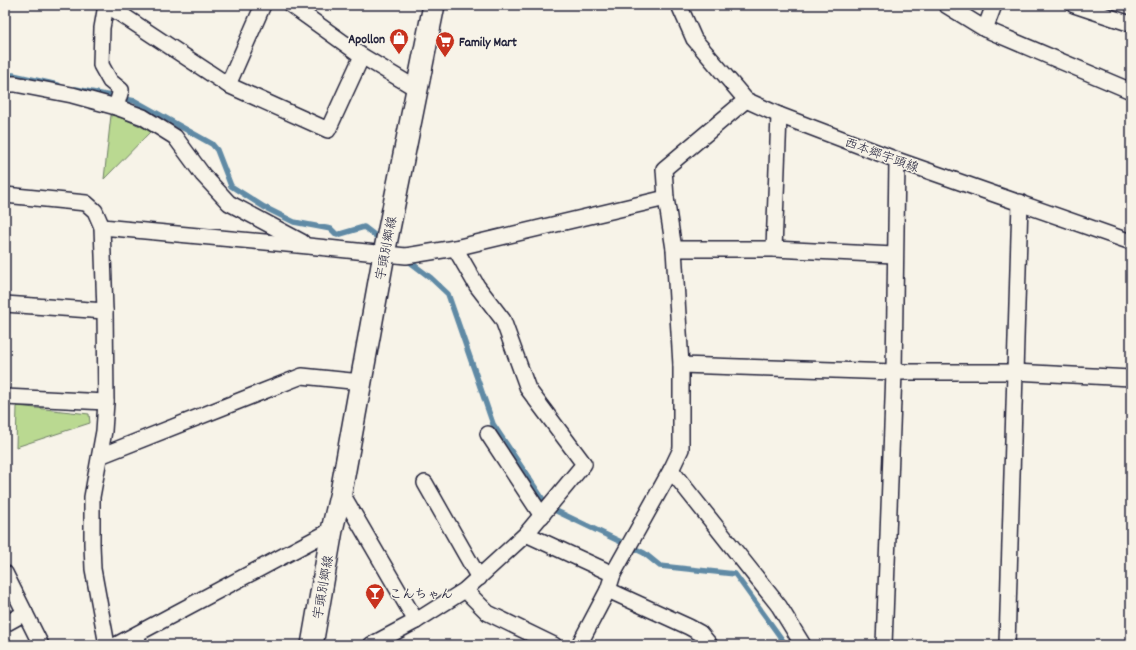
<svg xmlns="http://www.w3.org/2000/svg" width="1136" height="650" viewBox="0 0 1136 650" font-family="Dekko,'Klee One',sans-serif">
<rect width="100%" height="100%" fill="#f7f3e8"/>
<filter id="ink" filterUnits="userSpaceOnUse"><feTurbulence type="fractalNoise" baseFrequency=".025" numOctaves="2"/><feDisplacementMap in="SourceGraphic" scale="8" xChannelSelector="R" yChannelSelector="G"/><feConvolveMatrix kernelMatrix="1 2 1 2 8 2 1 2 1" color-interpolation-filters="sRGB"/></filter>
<g filter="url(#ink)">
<g fill="#bad991" stroke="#6e7e66">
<path d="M111,115L122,118L151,131L104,179Z"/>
<path d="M17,406L89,414L90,423L16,447Z"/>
</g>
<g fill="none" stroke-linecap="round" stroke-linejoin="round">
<g stroke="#618aa5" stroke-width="5.5">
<path d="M5,76L13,75L58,85"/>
<path d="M76,89L135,101L212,144L217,150L231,186L264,207L294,222L331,229L337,235L364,227L381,240"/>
<path d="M406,259L431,278L448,294L493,424L548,507L644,553L660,566L735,574L786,645"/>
</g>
<defs>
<path id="lane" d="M140,633L143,645"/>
<g id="street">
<path d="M106,5L102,28L101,65L110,81L121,90L116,107"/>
<path d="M107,5L228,85L328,130L362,56"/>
<path d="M291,5L362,56L417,89"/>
<path d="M679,5L694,39L746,100L779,115L897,160L1131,242"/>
<path d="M946,5L985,29L1131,91"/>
<path d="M1074,5L1131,24"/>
<path d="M985,29L994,5"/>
<path d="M5,84H15L72,95L116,107L143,117L175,137L203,175L229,203L302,242"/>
<path d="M228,85L263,5"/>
<path d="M5,195L86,203L95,211L102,227L105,311L106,402L104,431L92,497V544L93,569L107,645"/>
<path d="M102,227L308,246L406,256L455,248L666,198"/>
<path d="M674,249H774L894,255"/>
<path d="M774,249L779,115"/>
<path d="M5,304L105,311"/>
<path d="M681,365L894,372H1014L1131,378"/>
<path d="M5,397L106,402"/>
<path d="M488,434L542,516"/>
<path d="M100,456L302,376L361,382"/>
<path d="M671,470L779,606L803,645"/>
<path d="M425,483L479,578"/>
<path d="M341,492L416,621"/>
<path d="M526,534L613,574"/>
<path d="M5,573L41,645"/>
<path d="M465,590L488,613L554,645"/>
<path d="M608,590L689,627L700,633L710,645"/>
<path d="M5,624L25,613"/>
<path d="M116,645L332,530"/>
<path d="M371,645L416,621L465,590L526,534L584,464L528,389L503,320L477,286L455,248"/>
<path d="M579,645L608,590L613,574L671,470L681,449V365L674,249L666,198L664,169L746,100"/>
<path d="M884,645L894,372L897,160"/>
<path d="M1007,645L1020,202"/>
</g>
<path id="secondary" d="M312,645L332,530L341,492L384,254L434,5"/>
</defs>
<use href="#lane" stroke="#22223b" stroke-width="10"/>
<use href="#street" stroke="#22223b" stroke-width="18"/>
<use href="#secondary" stroke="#22223b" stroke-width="24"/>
<use href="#lane" stroke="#f7f3e8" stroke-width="7"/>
<use href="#street" stroke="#f7f3e8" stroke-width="15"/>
<use href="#secondary" stroke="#f7f3e8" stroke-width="21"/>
</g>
</g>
<defs>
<symbol id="shop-pin" viewBox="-11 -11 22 30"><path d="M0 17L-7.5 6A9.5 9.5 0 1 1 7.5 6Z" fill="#c8321e" stroke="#f7f3e8"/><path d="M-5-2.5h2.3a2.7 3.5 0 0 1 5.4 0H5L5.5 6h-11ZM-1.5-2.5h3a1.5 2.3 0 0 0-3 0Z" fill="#fff"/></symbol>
<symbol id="supermarket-pin" viewBox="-11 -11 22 30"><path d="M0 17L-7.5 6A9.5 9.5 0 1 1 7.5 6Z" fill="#c8321e" stroke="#f7f3e8"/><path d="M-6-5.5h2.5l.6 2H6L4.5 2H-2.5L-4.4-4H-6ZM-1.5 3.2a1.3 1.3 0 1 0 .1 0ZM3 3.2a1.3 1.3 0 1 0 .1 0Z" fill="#fff"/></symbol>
<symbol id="bar-pin" viewBox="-11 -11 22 30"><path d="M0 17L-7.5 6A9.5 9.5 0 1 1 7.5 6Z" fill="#c8321e" stroke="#f7f3e8"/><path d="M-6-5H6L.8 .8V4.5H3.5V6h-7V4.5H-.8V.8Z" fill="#fff"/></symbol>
</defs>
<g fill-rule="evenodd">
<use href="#shop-pin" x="388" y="27" width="22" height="30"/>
<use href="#supermarket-pin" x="434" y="30" width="22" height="30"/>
<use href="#bar-pin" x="364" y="582" width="22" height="30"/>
</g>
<g text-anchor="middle" stroke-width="3" stroke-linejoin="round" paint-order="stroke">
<g font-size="13" font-weight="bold" fill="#22223b" stroke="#f7f3e8" text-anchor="start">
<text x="385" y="43" text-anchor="end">Apollon</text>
<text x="459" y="46">Family Mart</text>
<text x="389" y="598">こんちゃん</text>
</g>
<g font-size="13" fill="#22223b" stroke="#f7f3e8">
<text transform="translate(882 154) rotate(20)" y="5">西本郷宇頭線</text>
<text transform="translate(385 248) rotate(-79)" y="5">宇頭別郷線</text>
<text transform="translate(322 587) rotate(-80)" y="5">宇頭別郷線</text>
</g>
</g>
<rect width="1136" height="650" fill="none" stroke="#f7f3e8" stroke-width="20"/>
<rect x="10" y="10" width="1116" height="630" fill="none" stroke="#22223b" stroke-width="1.5" filter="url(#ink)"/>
</svg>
